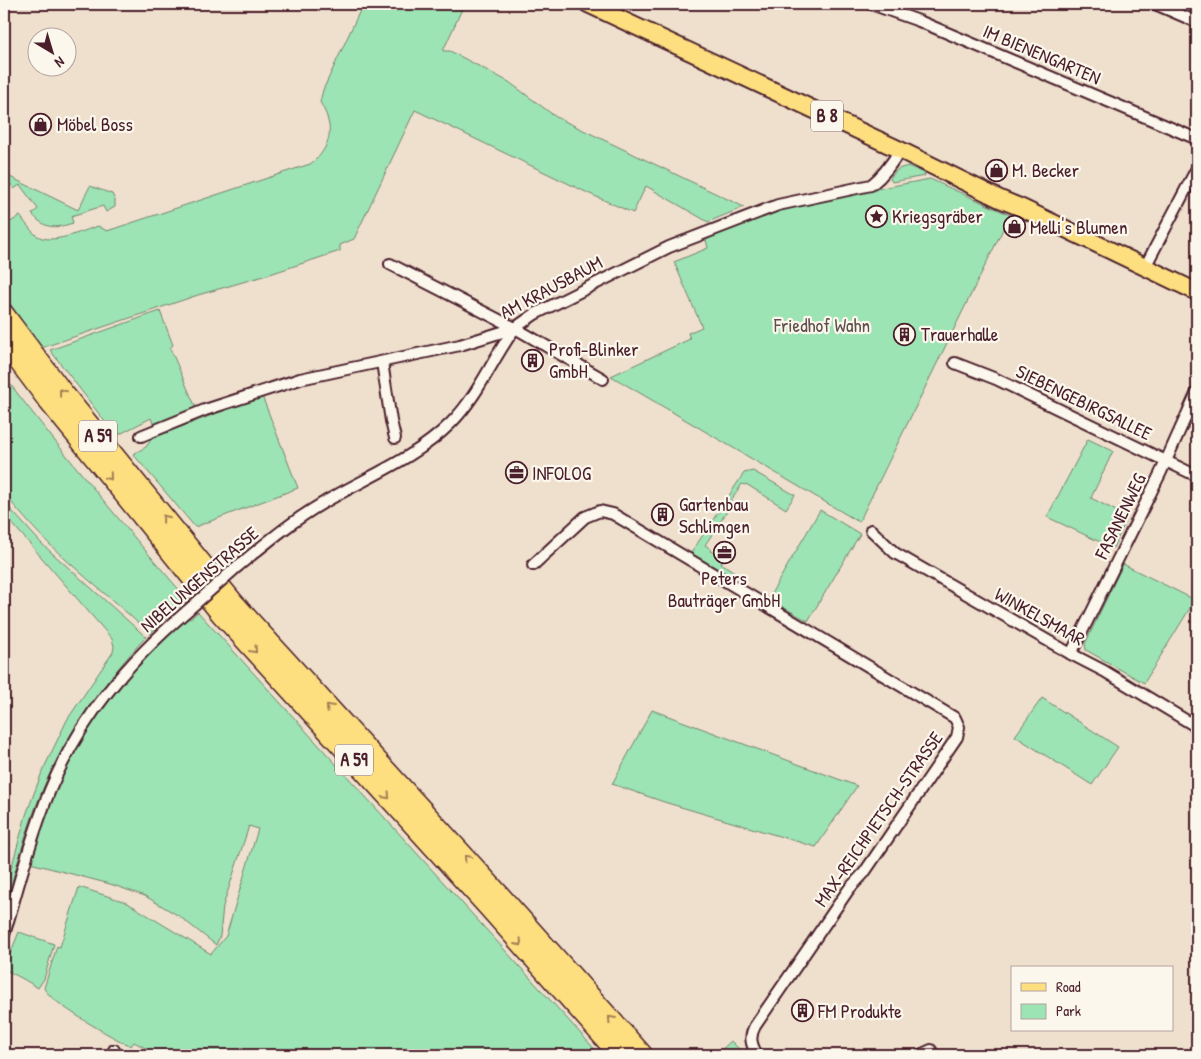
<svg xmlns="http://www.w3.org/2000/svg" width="1201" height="1059" viewBox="0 0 1201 1059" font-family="'Patrick Hand',sans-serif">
<rect width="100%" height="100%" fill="#efe0cd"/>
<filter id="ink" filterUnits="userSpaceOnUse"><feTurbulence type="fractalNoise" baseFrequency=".02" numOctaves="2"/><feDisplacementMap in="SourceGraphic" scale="10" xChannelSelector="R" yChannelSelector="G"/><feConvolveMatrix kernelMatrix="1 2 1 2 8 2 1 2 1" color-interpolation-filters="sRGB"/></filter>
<g filter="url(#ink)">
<g fill="#9ce4b3" stroke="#73826f">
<path d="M363,4H452L462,9L443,51H450L509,82L556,117L744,207L708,222L646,186L633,213L590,194L415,110L354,239L340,245V251L267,275L198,295L41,348L4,295V226L20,216C25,222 30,230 36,235C51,246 82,231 98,226L107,231L310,164C324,155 333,137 328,121C327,114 323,108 320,102L323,90Z"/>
<path d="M908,166L924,173L925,176L892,182L890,178L898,169Z"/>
<path d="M4,174L78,210L90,186L112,194L115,200V207L106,212L103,206L71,216L73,223C54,229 45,229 32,214L38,209L20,185L14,189Z"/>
<path d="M930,179L1010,215L859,522L611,376L690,339L688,333L702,327L674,262L708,248L706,240C773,205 856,193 930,179Z"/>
<path d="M160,311L173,345L170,348L196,408L154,426L151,418L116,436L50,350Z"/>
<path d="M4,376C62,452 124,526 187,599L150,634C122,607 92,584 64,558C42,538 22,516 4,493Z"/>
<path d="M262,396L298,488L195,527L133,454L146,447L152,438Z"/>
<path d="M1088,439L1113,451L1091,498L1128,517L1113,548L1047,517Z"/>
<path d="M753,471L795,495L786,509L746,484L745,485L742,484L728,505L730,507L705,545L711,549L710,551L725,558L721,563L736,573L733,578L691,553L744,473Z"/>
<path d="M4,502L42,544L146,637C103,683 67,733 42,791C26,830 15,871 4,911V894L26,815L42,772L67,720L113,652L114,646L112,639L106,632L4,514Z"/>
<path d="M820,510L860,534L808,621L768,599Z"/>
<path d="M1123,564L1195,600L1144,683L1086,650L1085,644Z"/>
<path d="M198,612L600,1055H159L134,1042L131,1046C116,1040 49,1002 44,988L57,946L60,947L79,887L126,902L211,954L226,936L258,829L249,826L223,906L220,936L216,945L179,916L145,896L110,884L30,863C37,840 44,817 53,794C76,740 110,692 151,650C162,638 175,627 187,617L190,619Z"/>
<path d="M1042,698L1118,747L1092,785L1015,736Z"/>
<path d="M652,710L857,786L816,847L664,802L612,784Z"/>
<path d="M19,932L54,944L44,979L38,988L25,980L4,969Z"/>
<path d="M731,1041L745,1055H716Z"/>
</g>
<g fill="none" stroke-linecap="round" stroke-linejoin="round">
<defs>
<g id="street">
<path d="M871,4L919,21L1197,139"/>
<path d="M1155,4L1197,22"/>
<path d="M390,264L515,328L603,379"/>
<path d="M1145,267L1197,168"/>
<path d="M382,362L391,421L395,438"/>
<path d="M955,363L996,379L1197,476"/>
<path d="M141,436L205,410L300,379L460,345L515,328L535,314L669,247L778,205L871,185C884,175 892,163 900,150"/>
<path d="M871,530L895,553L1071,654L1104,671L1197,727"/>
<path d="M533,565L585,517L600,511L613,514L955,718L959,727L957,737L864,873L849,889L755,1026C749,1037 751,1044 757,1055"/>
<path d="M238,566C265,544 292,521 323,503C367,477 415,459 451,423C479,395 492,359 515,328"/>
<path d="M1071,654L1161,472L1197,392"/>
<path d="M4,935C18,887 31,837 50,790C81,716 128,662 187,611"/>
<path d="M112,1055L114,1050"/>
<path d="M920,1055L931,1050"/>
</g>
<path id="primary" d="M588,4L900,150L1000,199L1022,208L1197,292"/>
<g id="highway">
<path d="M4,314L62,391L235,604L499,894L643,1055"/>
<path d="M4,342L48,401L221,614L487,906L619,1055"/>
</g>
</defs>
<use href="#street" stroke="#4a1f2b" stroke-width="14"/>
<use href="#primary" stroke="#4a1f2b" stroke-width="20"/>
<use href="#highway" stroke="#4a1f2b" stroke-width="22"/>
<use href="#street" stroke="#fbf7ec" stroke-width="10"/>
<use href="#primary" stroke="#fddf80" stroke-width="16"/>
<use href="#highway" stroke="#fddf80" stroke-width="19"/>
<defs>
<path id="street-bridge" d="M187,611L238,566"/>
</defs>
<use href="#street-bridge" stroke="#4a1f2b" stroke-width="14" stroke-linecap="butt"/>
<use href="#street-bridge" stroke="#fbf7ec" stroke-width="10"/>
</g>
<defs><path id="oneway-chevron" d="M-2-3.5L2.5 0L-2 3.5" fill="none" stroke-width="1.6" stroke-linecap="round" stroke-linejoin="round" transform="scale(1.25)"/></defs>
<g stroke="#a47f56">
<use href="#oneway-chevron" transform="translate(62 392) rotate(-128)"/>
<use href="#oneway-chevron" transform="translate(109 477) rotate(51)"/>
<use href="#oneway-chevron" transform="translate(165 518) rotate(-129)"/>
<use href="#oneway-chevron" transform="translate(254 650) rotate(48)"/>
<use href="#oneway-chevron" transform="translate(329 707) rotate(-132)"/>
<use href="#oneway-chevron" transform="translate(387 796) rotate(48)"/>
<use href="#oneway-chevron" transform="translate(467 858) rotate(-132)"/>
<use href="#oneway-chevron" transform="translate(519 943) rotate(48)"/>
<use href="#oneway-chevron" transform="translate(611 1019) rotate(-132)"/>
</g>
</g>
<defs>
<symbol id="shop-ring" viewBox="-11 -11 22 22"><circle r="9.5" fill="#fbf7ec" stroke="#4a1f2b" stroke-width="1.5"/><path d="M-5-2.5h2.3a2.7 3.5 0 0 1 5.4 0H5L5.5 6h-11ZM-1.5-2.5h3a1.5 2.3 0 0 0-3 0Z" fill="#4a1f2b"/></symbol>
<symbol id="sight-ring" viewBox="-11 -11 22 22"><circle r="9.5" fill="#fbf7ec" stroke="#4a1f2b" stroke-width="1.5"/><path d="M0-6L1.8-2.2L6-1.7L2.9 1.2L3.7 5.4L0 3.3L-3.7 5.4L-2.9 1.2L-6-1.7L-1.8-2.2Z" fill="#4a1f2b"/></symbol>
<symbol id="building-ring" viewBox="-11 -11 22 22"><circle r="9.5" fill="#fbf7ec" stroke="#4a1f2b" stroke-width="1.5"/><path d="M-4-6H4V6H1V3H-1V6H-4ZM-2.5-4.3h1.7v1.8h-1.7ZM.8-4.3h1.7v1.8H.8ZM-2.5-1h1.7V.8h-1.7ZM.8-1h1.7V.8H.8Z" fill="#4a1f2b"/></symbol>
<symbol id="office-ring" viewBox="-11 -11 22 22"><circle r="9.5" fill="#fbf7ec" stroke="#4a1f2b" stroke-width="1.5"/><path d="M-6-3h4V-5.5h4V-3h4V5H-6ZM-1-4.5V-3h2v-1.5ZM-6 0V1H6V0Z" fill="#4a1f2b"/></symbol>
</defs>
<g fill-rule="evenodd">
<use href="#shop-ring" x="28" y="112" width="25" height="25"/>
<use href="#shop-ring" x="984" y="158" width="25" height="25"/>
<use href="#sight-ring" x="864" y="204" width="25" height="25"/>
<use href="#shop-ring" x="1002" y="214" width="25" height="25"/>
<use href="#building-ring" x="892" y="322" width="25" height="25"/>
<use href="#building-ring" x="520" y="348" width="25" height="25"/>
<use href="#office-ring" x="504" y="460" width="25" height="25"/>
<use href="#building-ring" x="650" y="502" width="25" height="25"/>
<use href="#office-ring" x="712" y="540" width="25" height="25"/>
<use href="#building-ring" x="790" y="998" width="25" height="25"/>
</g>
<g text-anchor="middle" stroke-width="4.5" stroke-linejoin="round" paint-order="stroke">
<g fill="#fbf7ec" stroke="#7f6065" stroke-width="1">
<rect x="811" y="100.5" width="32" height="31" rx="4"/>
<rect x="79" y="420.5" width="38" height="31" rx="4"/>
<rect x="335" y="744.5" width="38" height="31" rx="4"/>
</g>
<g font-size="18" font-weight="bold" fill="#4a1f2b">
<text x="827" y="122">B 8</text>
<text x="98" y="442">A 59</text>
<text x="354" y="766">A 59</text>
</g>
<g font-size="19" fill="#4a1f2b" stroke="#fbf7ec">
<text transform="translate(1042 54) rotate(23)" y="7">IM BIENENGARTEN</text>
<text transform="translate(551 287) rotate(-28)" y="7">AM KRAUSBAUM</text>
<text transform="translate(1084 402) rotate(26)" y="7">SIEBENGEBIRGSALLEE</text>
<text transform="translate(1120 516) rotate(-64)" y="7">FASANENWEG</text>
<text transform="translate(199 579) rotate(-41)" y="7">NIBELUNGENSTRASSE</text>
<text transform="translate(1040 616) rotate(29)" y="7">WINKELSMAAR</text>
<text transform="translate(878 819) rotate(-55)" y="7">MAX-REICHPIETSCH-STRASSE</text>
</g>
<g font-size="19" fill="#4a1f2b" stroke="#fbf7ec" text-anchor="start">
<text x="57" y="131">Möbel Boss</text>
<text x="1012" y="177">M. Becker</text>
<text x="892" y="223">Kriegsgräber</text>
<text x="1030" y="234">Melli's Blumen</text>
<text x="921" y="341">Trauerhalle</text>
<text x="549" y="356">Profi-Blinker<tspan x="549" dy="22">GmbH</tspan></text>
<text x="532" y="480">INFOLOG</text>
<text x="679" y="511">Gartenbau<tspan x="679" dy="22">Schlimgen</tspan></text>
<text x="724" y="585" text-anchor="middle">Peters<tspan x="724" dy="22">Bauträger GmbH</tspan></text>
<text x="818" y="1018">FM Produkte</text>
</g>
<g font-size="19" fill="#5e504d" stroke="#fbf7ec">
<text x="822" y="332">Friedhof Wahn</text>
</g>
</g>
<rect width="1201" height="1059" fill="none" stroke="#fbf7ec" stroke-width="20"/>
<rect x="10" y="10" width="1181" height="1039" fill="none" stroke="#4a1f2b" stroke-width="2" filter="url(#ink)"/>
<rect x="1011" y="966" width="162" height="65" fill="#fbf7ec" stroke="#b4a19f"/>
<rect x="1021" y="983" width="25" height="8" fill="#fddf80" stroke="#b4a19f"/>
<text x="1056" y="992" font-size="15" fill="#4a1f2b">Road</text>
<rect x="1021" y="1004" width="25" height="15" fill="#9ce4b3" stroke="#b4a19f"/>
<text x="1056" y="1016" font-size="15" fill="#4a1f2b">Park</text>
<g transform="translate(52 52) rotate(142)"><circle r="24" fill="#fbf7ec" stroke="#b4a19f"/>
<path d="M0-4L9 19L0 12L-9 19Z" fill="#4a1f2b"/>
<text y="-8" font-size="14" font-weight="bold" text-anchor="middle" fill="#4a1f2b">N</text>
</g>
</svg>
